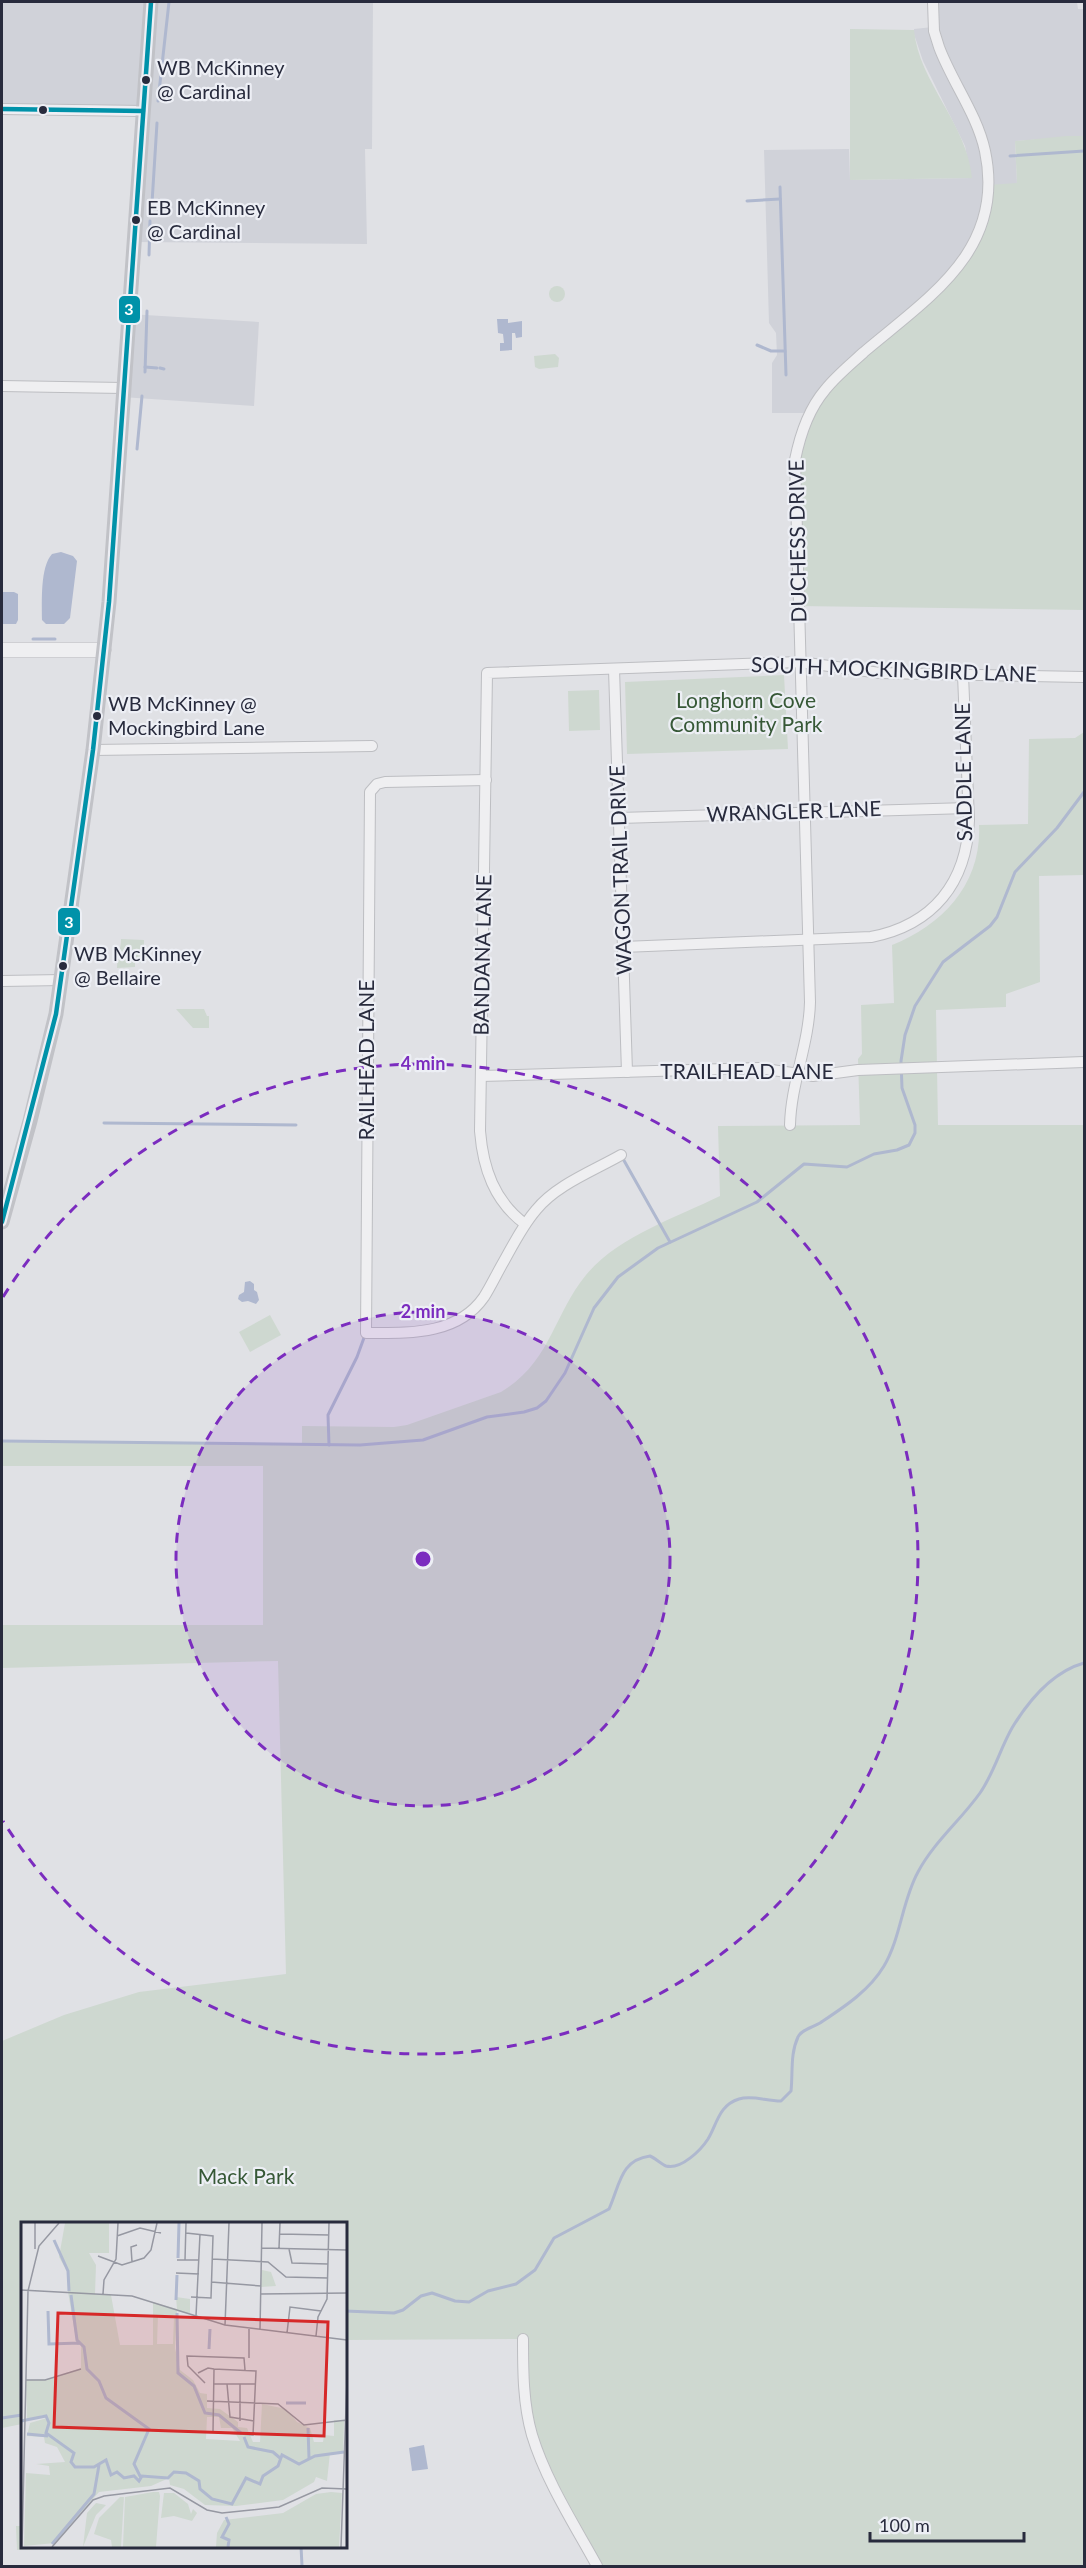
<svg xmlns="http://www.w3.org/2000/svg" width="1086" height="2568" viewBox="0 0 1086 2568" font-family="Lato,sans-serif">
<rect width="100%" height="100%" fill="#e0e1e5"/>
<g fill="#d0d2d9">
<path d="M2,2H373L372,149H365L367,244L134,242L143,111L2,109Z"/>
<path d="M933,2H1077L1078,9H1084V136L1015,141L1017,183L972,246L810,413H772V363L777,355L776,333L769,323L764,150L849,149L850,180L971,178L965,146L923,61L914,34V29L933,27Z"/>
<path d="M129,314L259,322L254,406L122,397Z"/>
</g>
<g fill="#ced8d0">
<path d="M850,29L914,30C919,83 967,123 972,178L850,180Z"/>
<path d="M1066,136H1084V610L798,606L794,470L819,398L939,289L972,246L988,185L1017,183L1015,141Z"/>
<circle cx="557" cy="294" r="8"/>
<path d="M555,354L559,358L558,367L539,369L535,367L534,356Z"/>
<path d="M784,675L788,749L627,754L625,682Z"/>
<path d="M599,690L600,730L569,731L568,691Z"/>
<path d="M1084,732V875L1039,876L1040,982L1006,994V1007L936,1010L938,1125H1084V2566H597L531,2433L523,2339L345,2340V2223H22V2424L2,2428V2041L64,2015L139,1992L286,1974L278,1661L2,1668V1625H263V1466H2V1441L302,1444V1426L394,1427L407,1425L501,1392C551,1362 553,1315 586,1275C617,1237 677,1217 720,1196L718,1126L860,1125L858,1059L862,1054L861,1005L894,1003L892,945C943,925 982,883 979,825L1028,824L1029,739L1075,738Z"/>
<path d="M121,939L144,940V963H135V967L117,968C117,956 121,949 121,939Z"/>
<path d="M176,1009H204L207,1016H209V1028H193Z"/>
<path d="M270,1315L281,1335L250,1352L239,1332Z"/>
<path d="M16,2526H22V2546H38V2549L17,2550Z"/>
</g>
<g fill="#afb8cf">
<path d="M497,319H508V323L522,321V337L516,338L515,333H512V350L500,351V343H504L503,334L498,333Z"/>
<path d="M61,552L73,556L77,561L70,618L64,624H46L42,620C42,602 40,567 52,554Z"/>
<path d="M2,592H14L18,594V620L16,624H2Z"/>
<path d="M250,1281L254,1284V1290L257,1292L259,1300L256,1304L248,1301L242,1302L238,1299L239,1295L244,1292L245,1282Z"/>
<path d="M424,2445L428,2469L412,2471L409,2448Z"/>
</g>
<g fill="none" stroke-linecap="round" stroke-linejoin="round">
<g stroke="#afb8cf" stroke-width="3">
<path d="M158,101L169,2"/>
<path d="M1010,156L1084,151"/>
<path d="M780,187L786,375"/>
<path d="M747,201L780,199"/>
<path d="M152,203L157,123"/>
<path d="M149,255L150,221"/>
<path d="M757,345L771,351H785"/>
<path d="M145,367L157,368"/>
<path d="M160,368L164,369"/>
<path d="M145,372L147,311"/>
<path d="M137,449L142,396"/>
<path d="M33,639H55"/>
<path d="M104,1123L296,1125"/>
<path d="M622,1157L670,1242"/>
<path d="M2,1441L360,1445L423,1440L487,1417L524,1412L537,1408L546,1401L565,1373L594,1308L618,1277L658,1248L757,1202L804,1164L847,1167L874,1154L897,1150L909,1145L915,1133V1125L902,1088L901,1061L905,1035L915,1006L943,962L990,926L997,917L1015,872L1057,828L1084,792"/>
<path d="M329,1445L328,1415L357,1357L365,1335"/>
<path d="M345,2311L394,2313L403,2310L421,2296L432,2293L455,2301L469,2302L488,2291L516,2284L535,2270L554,2238L609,2209C620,2185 620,2160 650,2156C655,2158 661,2164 666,2166C681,2170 701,2150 708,2139C717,2124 719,2105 739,2099C752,2095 766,2101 781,2101L791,2091C793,2073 790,2054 798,2037C801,2030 813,2027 820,2023C844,2007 869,1991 884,1966C901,1937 902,1901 918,1872C934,1842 960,1821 980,1793C994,1773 1000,1749 1012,1728C1029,1700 1052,1672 1084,1663"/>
<path d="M2,2418L22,2415"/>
<path d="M301,2546L302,2566"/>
</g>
<defs>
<g id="minor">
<path d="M2,109L143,111"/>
<path d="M2,386L123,388"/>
<path d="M614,669L627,1072"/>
<path d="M93,750L372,746"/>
<path d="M486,780L385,782L377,784L370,792L366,1333C407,1333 457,1336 484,1297C491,1286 497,1273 504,1261C514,1243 523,1225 536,1210C556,1185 593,1171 621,1155"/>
<path d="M619,818L968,808"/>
<path d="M623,947L871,937C933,925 967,883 969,820L963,675"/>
<path d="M2,981L62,980"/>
<path d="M481,1076L759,1068L813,1076L858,1070L1084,1062"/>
<path d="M790,1125C791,1083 809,1044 810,1002L795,460C800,435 808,410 825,390C836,376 851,364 864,352C929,297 1006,250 985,151C977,114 952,82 939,47L934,31L933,2"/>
<path d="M525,1224C494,1201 483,1168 480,1131L487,673L800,662L880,673L1084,677"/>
<path d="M523,2339C523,2370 523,2404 532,2435C546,2481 574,2524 597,2566"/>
</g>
<path id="tertiary" d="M2,650H104"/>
</defs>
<use href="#minor" stroke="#bdbec2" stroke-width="12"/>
<use href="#tertiary" stroke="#bdbec2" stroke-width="15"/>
<use href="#minor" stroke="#efeff1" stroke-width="10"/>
<use href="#tertiary" stroke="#efeff1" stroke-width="14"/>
<path stroke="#c1c2c7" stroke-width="15" d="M2,1222L30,1121L56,1014L93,750L109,602L151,2"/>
<defs>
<g id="bus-1">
<path d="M2,109L143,111"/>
<path d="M2,1222L56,1014L93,750L109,602L151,2"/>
</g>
</defs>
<use href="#bus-1" stroke="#edeff5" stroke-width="9"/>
<use href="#bus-1" stroke="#0092a9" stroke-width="4.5"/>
</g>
<circle cx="423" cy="1559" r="247" fill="#7b2cbf" fill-opacity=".12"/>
<g fill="none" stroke="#7b2cbf" stroke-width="3" stroke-dasharray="10 8">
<circle cx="423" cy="1559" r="247"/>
<path d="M3 1297A495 495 0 1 1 3 1821"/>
</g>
<g fill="#282b3d" stroke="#edeff5" stroke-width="2">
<circle cx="146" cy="80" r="5"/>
<circle cx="43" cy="110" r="5"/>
<circle cx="136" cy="220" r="5"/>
<circle cx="97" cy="716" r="5"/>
<circle cx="63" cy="966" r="5"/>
</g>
<g text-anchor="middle" stroke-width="4.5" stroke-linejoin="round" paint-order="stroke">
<g font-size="20" fill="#282b3d" stroke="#edeff5" text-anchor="start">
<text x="157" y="75">WB McKinney<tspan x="157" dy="24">@ Cardinal</tspan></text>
<text x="147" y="215">EB McKinney<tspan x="147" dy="24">@ Cardinal</tspan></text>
<text x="108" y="711">WB McKinney @<tspan x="108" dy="24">Mockingbird Lane</tspan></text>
<text x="74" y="961">WB McKinney<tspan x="74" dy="24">@ Bellaire</tspan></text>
</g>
<g font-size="21" fill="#282b3d" stroke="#edeff5">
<text transform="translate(798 541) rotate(-91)" y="7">DUCHESS DRIVE</text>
<text transform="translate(894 670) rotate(2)" y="7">SOUTH MOCKINGBIRD LANE</text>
<text transform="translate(964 772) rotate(-91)" y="7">SADDLE LANE</text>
<text transform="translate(794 812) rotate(-2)" y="7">WRANGLER LANE</text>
<text transform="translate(621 870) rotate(-92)" y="7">WAGON TRAIL DRIVE</text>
<text transform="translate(483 955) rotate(-89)" y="7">BANDANA LANE</text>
<text transform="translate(367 1060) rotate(-90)" y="7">RAILHEAD LANE</text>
<text x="747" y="1079">TRAILHEAD LANE</text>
</g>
<g font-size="21" fill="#365836" stroke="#edeff5">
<text x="746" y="708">Longhorn Cove<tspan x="746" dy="24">Community Park</tspan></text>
<text x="246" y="2184">Mack Park</text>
</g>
</g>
<g transform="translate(21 2222)">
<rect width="326" height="326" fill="#e0e1e5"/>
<path d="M44,1H88V31H68L75,43L74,72L90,73L99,123H132V80L156,87L155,75L169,77V92L156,89L154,126L159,148L172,158L179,171L186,172V186L199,187L217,200V205L226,206L232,220H239L241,182L265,187L276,200L289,206L293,220H302L303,213L313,214V198L323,199L322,230L309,231L306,259L295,255L293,260L262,278L215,284L184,283L163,267L149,263L148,256L130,264L78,270L34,321L3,324L5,251L29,253L28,244L15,242L44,240L36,225L24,221L23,215L6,214L9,201L26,196L22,193L6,199L5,158L28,157L60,146V123H56L47,70L48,53L38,35ZM137,93L153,94L152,122H136ZM186,195H198L200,206H211L219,219L185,217ZM241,48L250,50L255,64L240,65ZM132,270H138L139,274L135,325H102L104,275ZM310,270L321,271L318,325H195L196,311L203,298L262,291L295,272ZM143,271H153L167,282L170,292L172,287L176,291L171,299L153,294L140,296ZM99,275H103L100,325H91L90,318L73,312L78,296ZM75,281L85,283L75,293L62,325L66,291Z" fill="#ced8d0" fill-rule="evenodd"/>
<path fill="none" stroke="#afb8cf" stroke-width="3" d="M33,18L47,49L48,69M157,36L158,1M50,73L56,118L63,125L66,147L78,159L85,176L128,207L113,242L120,256M155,78L156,53M27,89L28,122L59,121M156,91L157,151L173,164L184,191L198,193L220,211M188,127L189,107M265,181H285M0,199L25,194L28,201L25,211L53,231L50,240L54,245H73L85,238L90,253L96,250L103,256L113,254L118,259L121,254L147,256L153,250L165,251L178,259L179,267L191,277L211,282L225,256L239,262L242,254L257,244L261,233L278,242L294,234L323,230M287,206L288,236M6,212L27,214M223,215L227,225L252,230L259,236M205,295L208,302L201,315L208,318L207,325M31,322L73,272L78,243"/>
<path fill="none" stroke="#9698a2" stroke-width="1.5" d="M165,11L192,14L190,76L170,75M259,12L308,13M96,14L119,6L140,11M241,26L326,28M258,26L259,1M14,27V1M268,27L271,41L307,42M77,34L101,43L123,36L130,28L136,1M191,37L247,40L265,55L307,56M156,38H178M164,38L165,1M111,40L110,25L116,23M155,51L178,52M190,60L240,64M0,68L111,74L204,103L326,118M7,69L18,24L38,1M82,72L83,58L95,37L97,1M240,72L326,71M175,94L179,12M204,103L208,1M239,108L241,1M266,111L269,85L300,89M295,114L297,95L306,77L308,1M228,136V107M177,151L187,146L193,147L235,149L232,213L192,210L193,147M5,158H24L60,147M184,161L167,144L166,134L223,136L224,148M192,162H235M206,162L209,195L233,199M186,179L257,182L283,203L326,198M219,199V162M1,325L7,69M31,325L72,278L83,274L149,266L186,288L201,291L258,285L301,266L326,267M320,325L326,158"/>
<path fill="#d62828" fill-opacity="0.15" stroke="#d62828" stroke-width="3" d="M37,91L307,100L303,214L33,205Z"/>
<rect width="326" height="326" fill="none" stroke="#282b3d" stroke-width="3"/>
</g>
<circle cx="423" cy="1559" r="9" fill="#7b2cbf" stroke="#edeff5" stroke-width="3"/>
<g font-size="18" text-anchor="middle" font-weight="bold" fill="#7b2cbf" stroke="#edeff5" stroke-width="4.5" stroke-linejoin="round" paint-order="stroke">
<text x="423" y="1070">4 min</text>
<text x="423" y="1318">2 min</text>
</g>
<g stroke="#edeff5" stroke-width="2">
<rect x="118" y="295" width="23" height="29" rx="6" fill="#0092a9"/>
<rect x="57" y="907" width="24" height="29" rx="6" fill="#0092a9"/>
</g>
<g font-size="16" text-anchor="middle" font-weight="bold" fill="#fff">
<text x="129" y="315">3</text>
<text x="69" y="928">3</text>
</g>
<rect width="1086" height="2568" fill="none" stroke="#282b3d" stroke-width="6"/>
<path d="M870 2532v9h154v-9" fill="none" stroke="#282b3d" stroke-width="3"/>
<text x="879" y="2532" font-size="18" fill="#282b3d" stroke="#edeff5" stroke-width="4.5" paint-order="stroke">100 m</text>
</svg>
